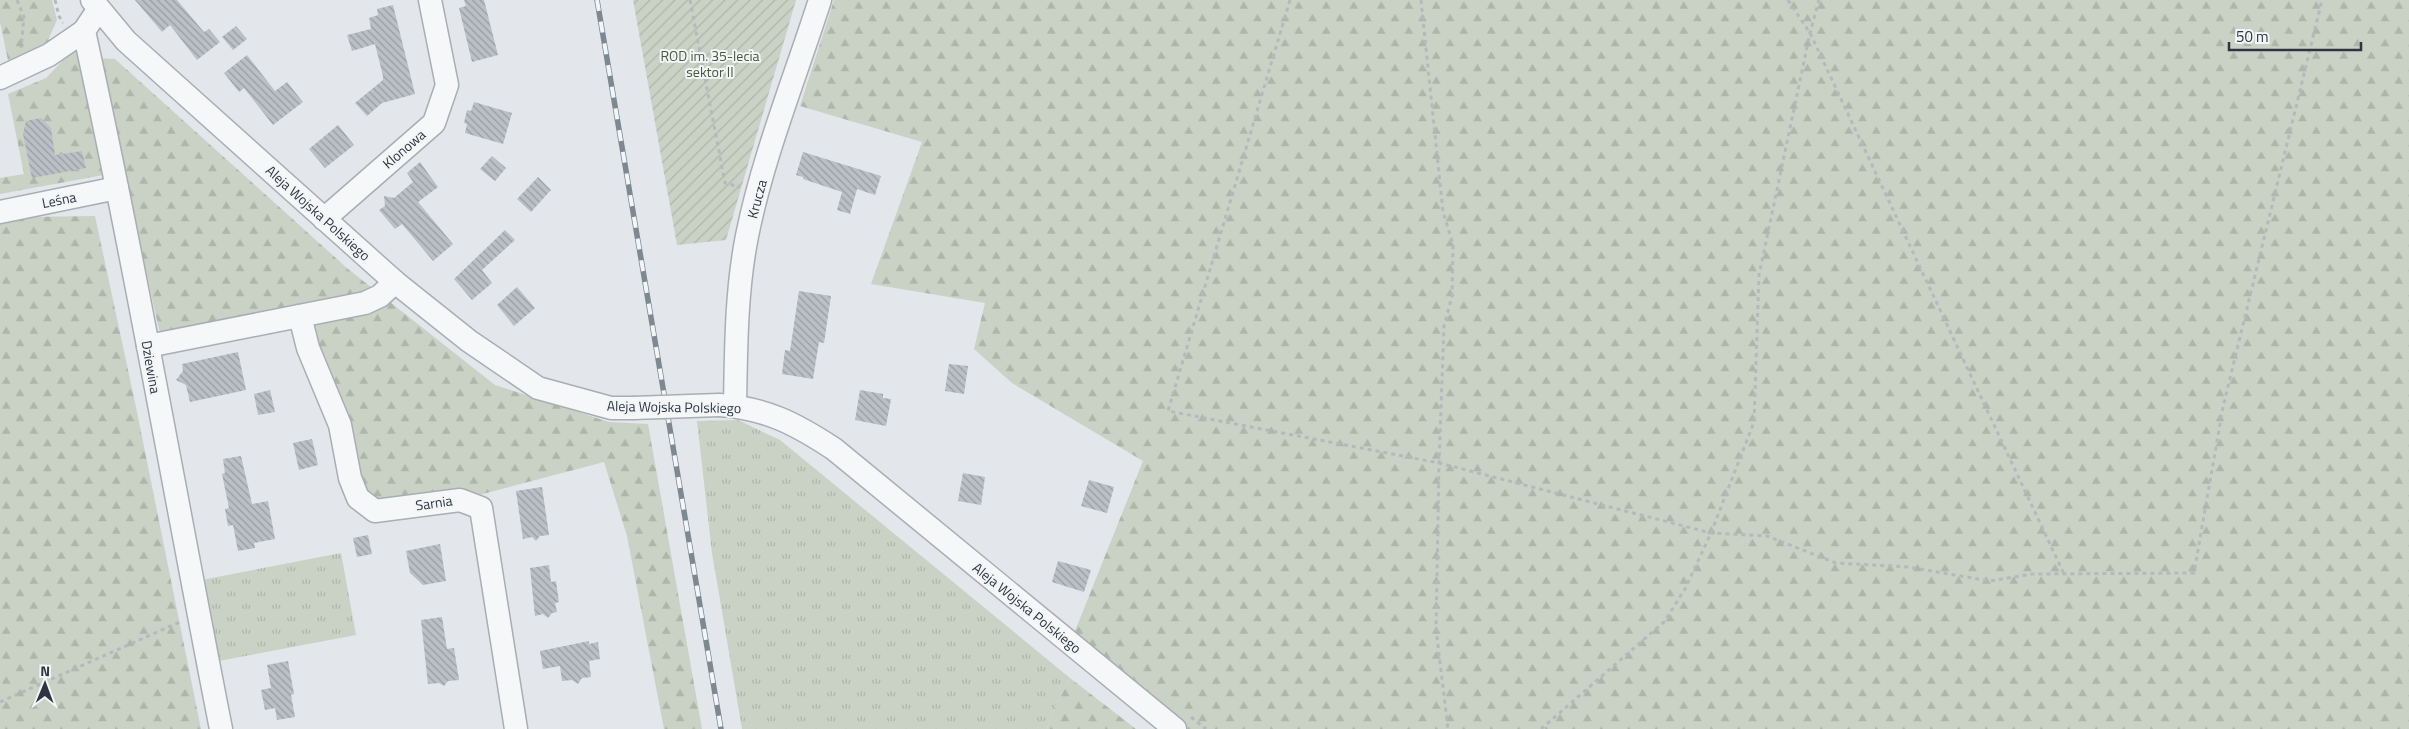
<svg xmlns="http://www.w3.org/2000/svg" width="2409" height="729" viewBox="0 0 2409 729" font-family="'Titillium Web',sans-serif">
<defs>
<pattern id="grass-tufts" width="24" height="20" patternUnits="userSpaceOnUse" patternTransform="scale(1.25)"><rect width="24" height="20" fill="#cad2c5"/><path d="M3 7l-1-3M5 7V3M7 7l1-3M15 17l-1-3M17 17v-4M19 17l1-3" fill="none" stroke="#aeb5aa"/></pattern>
<pattern id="forest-firs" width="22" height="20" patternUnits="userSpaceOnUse" patternTransform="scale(1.25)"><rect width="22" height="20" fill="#cad2c5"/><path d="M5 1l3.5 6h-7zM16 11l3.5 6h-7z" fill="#aeb5aa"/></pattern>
<pattern id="garden-furrows" width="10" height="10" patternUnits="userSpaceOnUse" patternTransform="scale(1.25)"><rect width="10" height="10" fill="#cad2c5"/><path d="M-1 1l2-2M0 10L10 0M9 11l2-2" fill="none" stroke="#aeb5aa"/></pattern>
<pattern id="building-back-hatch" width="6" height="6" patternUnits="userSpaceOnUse" patternTransform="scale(1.25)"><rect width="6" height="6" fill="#bbc0c6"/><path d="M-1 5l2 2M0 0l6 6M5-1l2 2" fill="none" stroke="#989da2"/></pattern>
</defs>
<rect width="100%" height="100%" fill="#e3e6ea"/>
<g fill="url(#grass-tufts)">
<path d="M738,420L780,440L1070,678L1053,711L1047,729H742L712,553L697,421Z"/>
<path d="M341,553L356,635L208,663L191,582Z"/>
</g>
<g fill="url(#forest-firs)">
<path d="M0,0H52L57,20L49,38V52L10,70L0,22Z"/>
<path d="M834,0H2409V729H1183L1071,641L1143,461L1012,383L974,349L985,303L871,284L922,142L800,106Z"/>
<path d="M76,47L109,174L0,194V178L24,174L8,94L46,78Z"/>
<path d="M97,58L115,59L348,269L495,385L609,422L648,424L702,729H664L627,536L604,462L460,500L375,511L358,498L300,316L162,342Z"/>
<path d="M95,216L137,412L201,729H0V223L25,217Z"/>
<path d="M1070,678L1136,729H1047L1053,711Z"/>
</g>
<path fill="url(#garden-furrows)" d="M633,0H796L726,240L677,245Z"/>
<g fill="url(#building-back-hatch)">
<path d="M135,0H177L204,32L209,29L220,42L197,60L170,25L162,32Z"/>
<path d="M464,0H484L498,55L472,62L459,8L466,6Z"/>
<path d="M393,5L415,94L382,103L367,116L355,103L383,80V76L375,44L352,51L347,35L371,29L369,18L378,15L377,9Z"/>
<path d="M236,26L247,39L233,50L222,37Z"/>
<path d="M247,55L275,91L287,82L303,102L273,125L244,88L239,92L224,73Z"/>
<path d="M474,102L512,113L503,144L465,133L467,124L464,123L467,110L471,111Z"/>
<path d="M41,118L51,128L55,155L82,151L86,168L32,178L23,134L26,121Z"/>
<path d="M338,125L354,145L325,168L309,149Z"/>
<path d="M803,152L881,176L875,195L857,189L850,214L837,210L842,192L803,179V177L796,175Z"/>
<path d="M492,156L506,168L495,181L480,169Z"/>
<path d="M420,162L438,187L418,202L453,244L433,261L402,224L395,229L379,210L385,206L384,196L394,198L413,182L407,173Z"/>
<path d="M538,177L551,190L531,212L517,199Z"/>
<path d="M505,230L515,240L482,270L492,283L472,300L454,279Z"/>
<path d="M517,287L535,308L514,326L497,305Z"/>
<path d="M799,291L831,296L824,343L819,342L813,379L782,374L785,350L790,351Z"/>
<path d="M238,352L246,390L190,402L186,385L176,380L183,371L182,364Z"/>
<path d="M949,364L968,366L964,394L945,391Z"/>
<path d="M270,390L275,412L258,415L254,394Z"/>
<path d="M860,390L883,394V398L891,399L886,426L855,420Z"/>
<path d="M312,439L318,465L299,470L293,443Z"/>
<path d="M241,456L252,504L268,501L275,539L254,543L255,548L238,551L233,525L228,526L225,509L229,508L222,474L225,473L223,459Z"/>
<path d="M963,473L985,477L981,505L958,501Z"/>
<path d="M1089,480L1114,487L1107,513L1081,506Z"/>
<path d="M542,487L549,535L540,536L536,541L532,537L523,539L516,491Z"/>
<path d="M368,535L372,554L357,557L353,538Z"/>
<path d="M440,544L446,581L423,585L410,573L406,551Z"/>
<path d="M1058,561L1091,570L1084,592L1052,582Z"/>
<path d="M549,565L551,582L556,581L559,602L555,603L557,612L552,613L548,618L543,614L535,616L530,568Z"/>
<path d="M442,617L447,649L454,648L459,680L448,681L444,686L439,683L428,684L421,620Z"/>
<path d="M589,641V644L598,642L600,659L589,661L591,677L582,678L578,684L572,680L562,681L560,666L543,669L540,651Z"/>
<path d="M288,661L294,694L291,695L295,717L277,720L275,708L265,710L261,690L271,688L267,665Z"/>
</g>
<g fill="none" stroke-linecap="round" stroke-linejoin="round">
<defs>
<g id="minor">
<path d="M92,0L126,41L395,282L469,341L538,388L611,408H633"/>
<path d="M98,10L84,31C135,262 175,496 221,729"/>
<path d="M0,78L49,55L84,31"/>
<path d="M0,212L117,188"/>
<path d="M324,219L434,123L447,85L430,0"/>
<path d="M300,316L308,348L340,425L350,478L358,498L375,511L460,500L481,508L516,729"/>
<path d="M148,346L365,303L380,296L395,282"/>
<path d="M719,405C766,408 796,424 834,449L1175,729"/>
<path d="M735,406C736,350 736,291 747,236C763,156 795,78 820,0"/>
</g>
</defs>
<use href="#minor" stroke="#a9aeb4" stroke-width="25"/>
<g stroke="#b5b9bd" stroke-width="3" stroke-dasharray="4 4" stroke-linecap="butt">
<path d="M17,0L24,17L21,48"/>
<path d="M55,0L59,16L63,23"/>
<path d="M690,0L725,183L740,187"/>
<path d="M1290,0L1168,411L1439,463L1711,533L1767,536L1836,563L1908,567L1990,581L2032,574L2194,573L2223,407L2322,0"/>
<path d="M1421,0L1443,212L1453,244L1452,296L1444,326L1439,463L1436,629L1448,729"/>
<path d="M1788,0L1810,33L2064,574"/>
<path d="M0,702L182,621"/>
<path d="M1191,717L1206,729"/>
<path d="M1541,729L1664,622L1685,589L1711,533L1754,422L1759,275L1810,33L1819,0"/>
</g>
<use href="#minor" stroke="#f5f7f8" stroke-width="22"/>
<defs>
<path id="rail" d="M597,0L721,729"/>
</defs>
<use href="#rail" stroke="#7e8891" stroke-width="5.5"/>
<use href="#rail" stroke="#f3f5f7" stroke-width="4" stroke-dasharray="11" stroke-linecap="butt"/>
<defs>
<path id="minor-bridge" d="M633,408L719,405"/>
</defs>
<use href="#minor-bridge" stroke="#a9aeb4" stroke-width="25" stroke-linecap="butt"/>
<use href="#minor-bridge" stroke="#f5f7f8" stroke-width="22"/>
</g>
<g text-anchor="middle" stroke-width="4" stroke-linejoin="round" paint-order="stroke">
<g font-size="14" fill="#455a3c" stroke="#f3f5f7">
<text x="710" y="61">ROD im. 35-lecia<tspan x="710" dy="16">sektor II</tspan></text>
</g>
<g font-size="14" fill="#2d3640" stroke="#f3f5f7">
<text transform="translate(404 149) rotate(-41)" y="5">Klonowa</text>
<text transform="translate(757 199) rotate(-75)" y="5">Krucza</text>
<text transform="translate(59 200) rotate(-11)" y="5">Leśna</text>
<text transform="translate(318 213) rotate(42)" y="5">Aleja Wojska Polskiego</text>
<text transform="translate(151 367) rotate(80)" y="5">Dziewina</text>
<text transform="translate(674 407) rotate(1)" y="5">Aleja Wojska Polskiego</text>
<text transform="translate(434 503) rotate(-8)" y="5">Sarnia</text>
<text transform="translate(1027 608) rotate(39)" y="5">Aleja Wojska Polskiego</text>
</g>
</g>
<g transform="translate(45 684) rotate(1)" stroke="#f3f5f7" stroke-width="4" paint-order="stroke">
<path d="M0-4L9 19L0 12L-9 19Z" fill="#2d3640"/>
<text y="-8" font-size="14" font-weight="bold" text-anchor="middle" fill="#2d3640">N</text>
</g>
<path d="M2229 42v8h132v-8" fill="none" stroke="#2d3640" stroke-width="2.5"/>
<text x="2236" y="42" font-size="15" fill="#2d3640" stroke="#f3f5f7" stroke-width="4" paint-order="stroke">50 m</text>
</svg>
